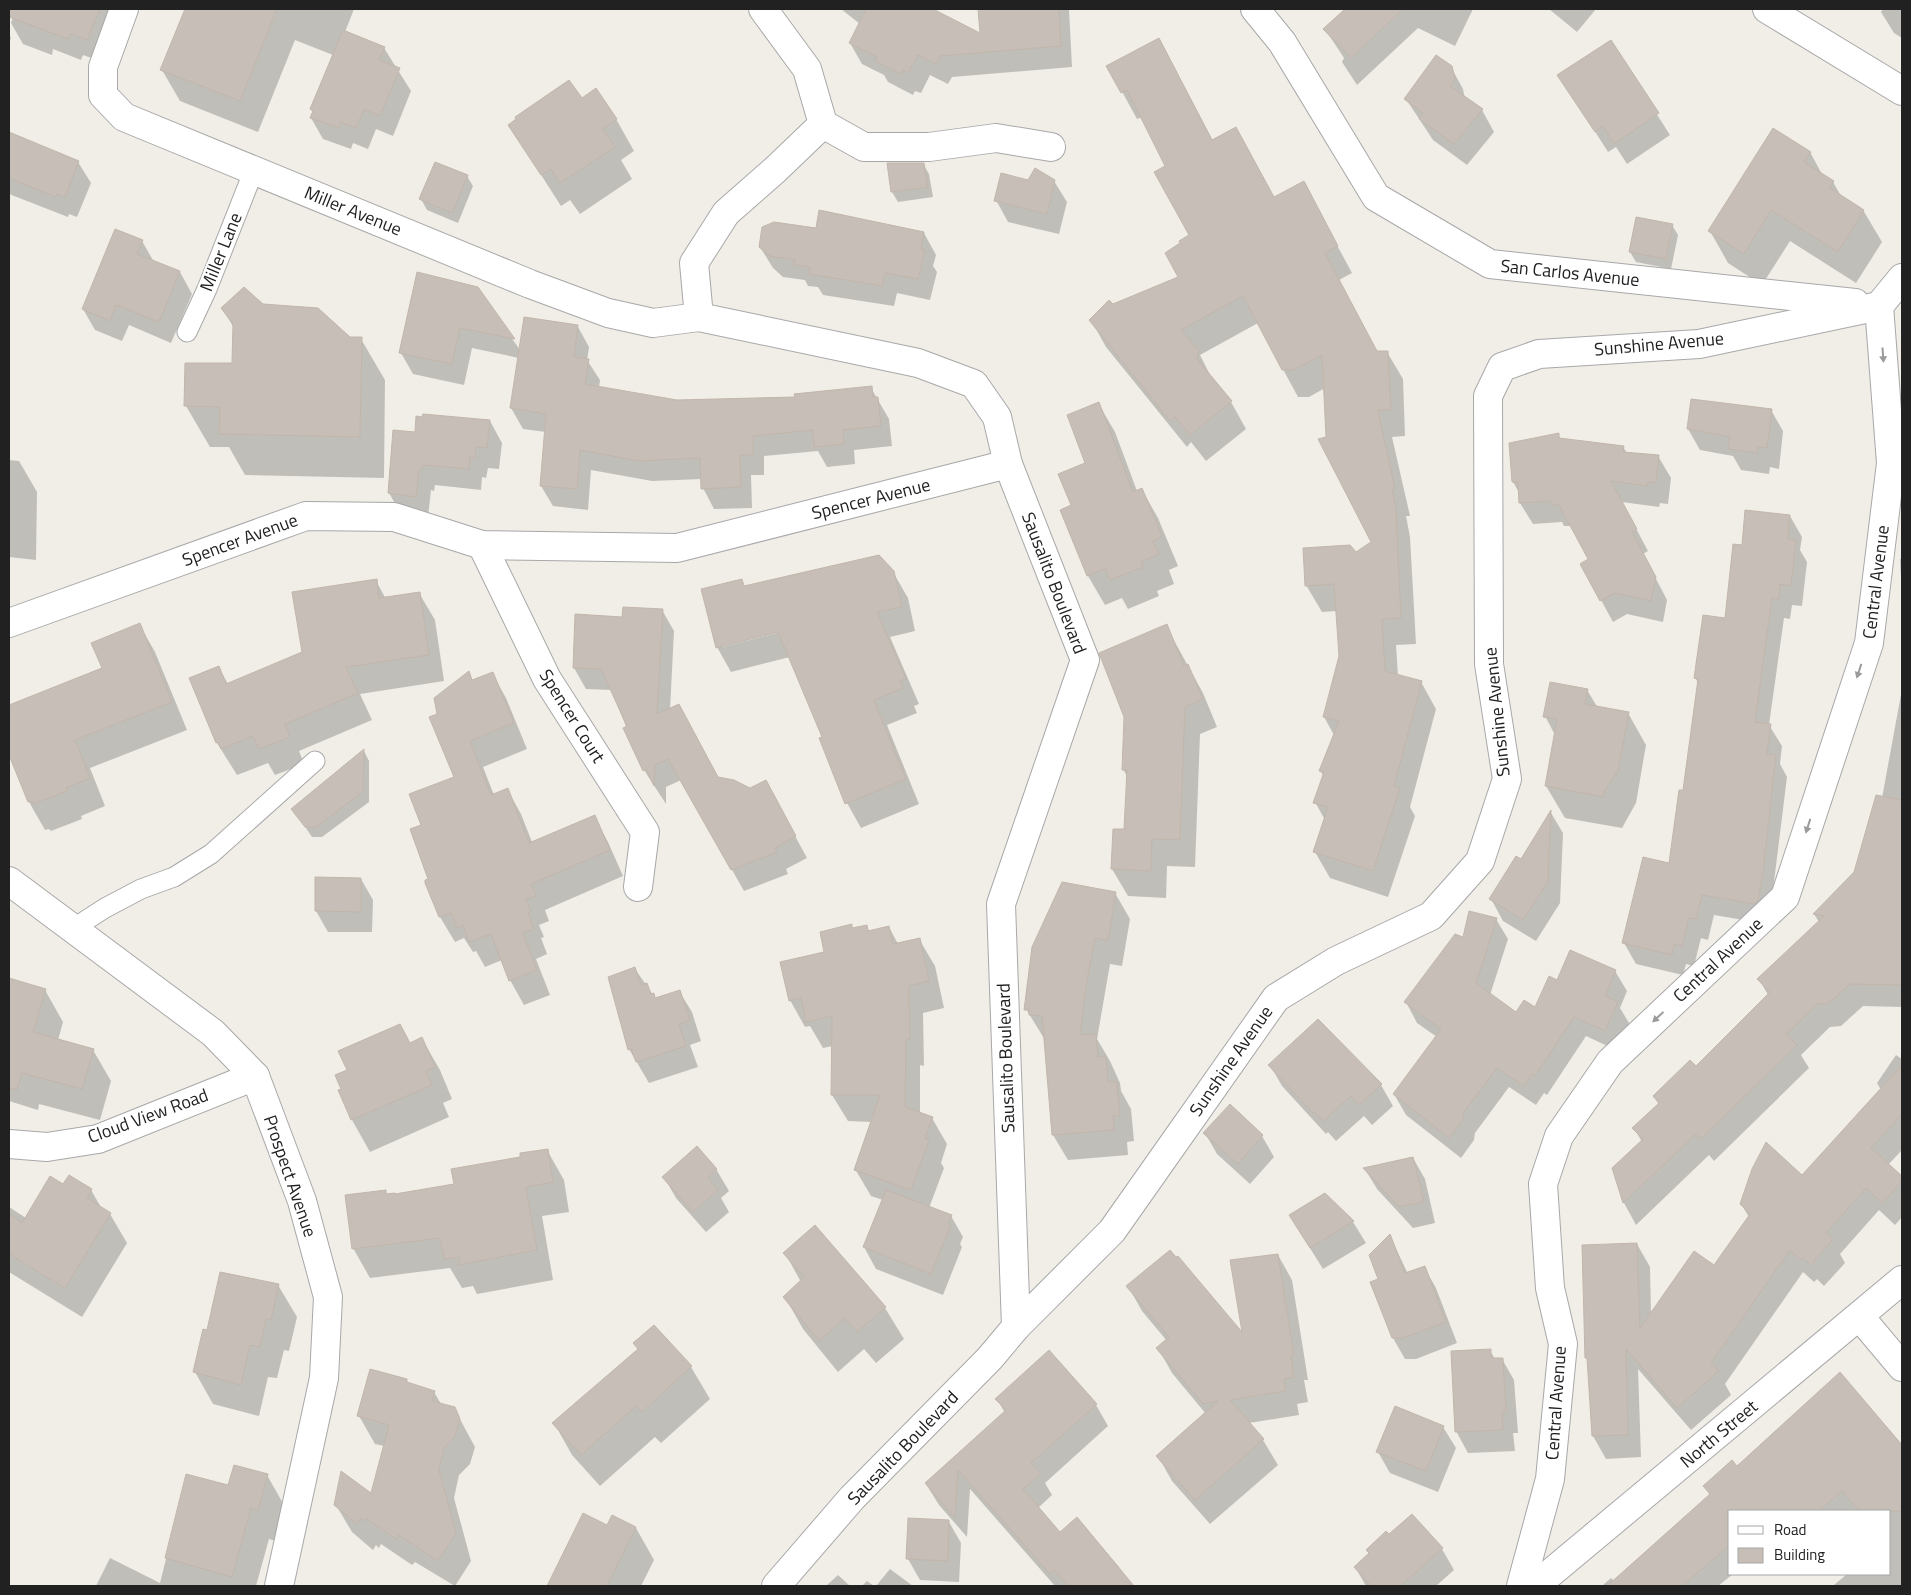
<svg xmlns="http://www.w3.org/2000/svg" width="1911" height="1595" viewBox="0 0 1911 1595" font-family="'Titillium Web',sans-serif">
<rect width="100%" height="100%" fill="#f1eee8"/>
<g fill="#0003" fill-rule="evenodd">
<path d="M16,9H112L100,61L83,55L81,60L53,49L52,55L23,44L11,23Z"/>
<path d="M186,9H205L228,18L231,9H354L345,32L384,48L411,91L393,136L376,129L368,149L353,143L351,149L323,139L311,118L313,113L311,109L333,55L295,40L258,132L180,101L162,70Z"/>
<path d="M841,9H930L981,35L979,9H1069L1072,67L952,77L948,84L930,75L921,93L915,91L913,95L888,82L884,75L862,64L850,43L860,24Z"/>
<path d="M1347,9H1473L1455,46L1418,28L1357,85L1342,62L1344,58L1325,29Z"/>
<path d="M1549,9H1596L1577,32Z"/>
<path d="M1883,9H1902V38L1894,33L1881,12Z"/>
<path d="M9,34L11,38L9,45Z"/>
<path d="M1159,39L1213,141L1274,198L1318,210L1352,273L1339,280L1377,352H1387L1403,379L1405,436L1392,437L1410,516H1406L1410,537L1416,644L1396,645L1398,676L1421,682L1436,709L1410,807L1415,816L1388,897L1330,878L1315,852L1325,820L1315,802L1324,776L1320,771L1334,735L1324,717L1340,656L1337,611L1322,612L1306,585L1373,542L1327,438L1325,388L1309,397H1298L1258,323L1200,355L1213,381L1231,402L1246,429L1206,461L1191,442L1187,447L1106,347L1091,320L1112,306L1180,278L1191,236L1167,166L1142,117L1137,119L1108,66Z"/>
<path d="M1610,41L1670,135L1627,164L1616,147L1608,152L1559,75Z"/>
<path d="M1451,67L1463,89L1465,99L1482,110L1494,132L1467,165L1433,140L1406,99Z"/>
<path d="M616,119L634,151L621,160L632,179L580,214L570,200L561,206L509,125Z"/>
<path d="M10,134L78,162L91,183L77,217L69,214L68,217L9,194Z"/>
<path d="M1810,152L1823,176L1833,182L1841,196L1863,210L1882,242L1856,283L1790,241L1762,285L1728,263L1710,231Z"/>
<path d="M888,164H923L929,174L933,197L898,202L892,192Z"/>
<path d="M467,176L473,186L458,223L427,210L421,199Z"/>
<path d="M1028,181H1054L1067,202L1059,234L1008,222L996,200Z"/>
<path d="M1672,225L1678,235L1671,269L1636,262L1630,252Z"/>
<path d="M817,229L924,233L936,255L933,266L937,272L930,300L897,293L894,306L823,295L818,287L808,286L805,280L783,277L773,268L760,247Z"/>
<path d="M142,241L154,262L180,272L192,294L171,343L129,325L122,341L95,330L83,309Z"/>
<path d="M477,288L520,350L578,327L589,347L587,360L600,380L599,387L677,401L796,399L871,388L889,419L892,446L854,450L855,464L827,467L818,451L764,456V475H751L752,508L714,509L703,488L702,479L652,481L591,470L588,510L553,506L541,486L546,432L523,429L511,408L519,358L472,348L464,385L413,374L401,353Z"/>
<path d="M262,305L349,339H361L385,380L384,478L245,475L229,447H210L186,406L233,365L234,328L222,308Z"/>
<path d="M1098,403L1115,432L1137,491L1142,490L1158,518L1178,566L1169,570L1174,584L1157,591L1159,596L1128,609L1122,598L1105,605L1088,576L1061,511L1073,506L1087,464Z"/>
<path d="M1771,410L1783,431L1779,469L1770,467L1769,474L1741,470L1733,456L1700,450L1688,429Z"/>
<path d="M490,421L502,443L499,469L488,468L486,478L482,477L481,490L435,485L434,491L431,490L428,517L401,514L389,493L394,431L416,433Z"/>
<path d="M1558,434L1561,440L1623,447L1627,453L1658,456L1671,478L1668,504L1660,503L1659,507L1622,502L1648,551L1643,554L1667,600L1663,622L1627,614L1613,622L1601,600L1589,560L1571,526H1564L1562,522L1533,524L1520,503V494L1513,482Z"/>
<path d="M9,460L19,461L37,492L36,560L9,557Z"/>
<path d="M1790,516L1802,537L1800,550L1807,562L1802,606L1792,605L1790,619L1784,618L1769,725L1782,746L1780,764L1787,777L1769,922L1767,924L1714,915L1708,940L1701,938L1694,966L1686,964L1683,975L1636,964L1624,943L1670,865L1685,792L1699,684L1695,678L1726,620L1743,547Z"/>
<path d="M1900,559H1902V594Z"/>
<path d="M893,572L908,598L915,631L890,637L919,704L914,706L917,713L887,725L919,804L861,828L847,803L824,737L790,657L731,672L717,647L741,580L745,587ZM783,629L784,631L722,647V645Z"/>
<path d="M376,581L386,599L419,593L435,620L444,681L360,694L372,720L299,751L304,764L275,775L268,763L237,775L217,743L219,668L228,684L303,653Z"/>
<path d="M662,610L674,631L670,710L718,778L777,803L807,858L786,869L788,874L744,891L681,780L666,787V804L644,770L611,690L586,689L574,668L624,618Z"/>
<path d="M139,624L155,652L187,730L90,768L105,806L81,816L82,819L51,831L49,829L45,830L29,802L9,751V706L103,669Z"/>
<path d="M1166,626L1203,693L1217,727L1200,734L1195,867L1167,866L1166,898L1128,896L1112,869L1125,830L1128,778L1123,769Z"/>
<path d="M469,673L473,681L492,673L506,698L527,749L483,767L494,795L507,789L521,814L532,842L594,817L608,842L623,876L545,910L549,921L539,925L544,937L541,938L547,954L536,959L550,995L524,1005L510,980L502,960L485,967L476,951L473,952L464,938L455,942L440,917L430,879L422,826L456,778L438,715Z"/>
<path d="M1902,689V1007L1863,1006L1841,1026L1830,1027L1801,1055L1809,1068L1714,1161L1709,1155L1636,1225L1624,1203L1613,1168L1642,1142L1634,1128L1659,1105L1654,1096L1696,1068L1768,995L1759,979L1819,922L1814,914L1855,873L1882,798Z"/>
<path d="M1587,690L1598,708L1628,713L1646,745L1636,803L1622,828L1565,818L1546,786L1555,735L1545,716Z"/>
<path d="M364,751L369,761V802L322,837H312L293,809Z"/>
<path d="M1551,813L1563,833L1560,903L1536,941L1503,921L1491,899L1521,861Z"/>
<path d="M361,879L373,900L372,932H328L316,911Z"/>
<path d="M1115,893L1130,919L1122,966L1110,964L1097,1039L1110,1061L1120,1083L1121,1091L1131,1109L1134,1141L1127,1142L1128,1155L1068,1160L1053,1135L1045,1040L1026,1009Z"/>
<path d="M1496,919L1508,939L1490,995L1517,1014L1535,1009L1557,982L1615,971L1627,991L1620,1008L1629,1023L1616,1050L1586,1036L1547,1095L1544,1093L1536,1105L1509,1087L1475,1133L1474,1140L1461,1158L1406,1115L1394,1094L1437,1037L1417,1023L1406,1002L1464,938Z"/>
<path d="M851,926L853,929L866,926L870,932L889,927L898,944L919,939L935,966L944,1008L923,1013L924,1066L920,1065V1113L932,1118L947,1144L941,1163L944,1168L929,1208L951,1216L963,1237L960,1244L962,1247L943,1295L876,1269L864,1247L883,1200L871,1196L855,1169L872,1122L848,1121L832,1095L833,1046L823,1048L810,1026L805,1027L790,1000L825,953Z"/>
<path d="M635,969L656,999L679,991L692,1012L701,1041L690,1045L698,1067L649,1083L629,1049Z"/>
<path d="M13,981L45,990L63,1022L58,1040L93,1050L111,1081L100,1120L39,1104L38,1110L9,1101V995Z"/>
<path d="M1318,1021L1381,1085L1393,1106L1372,1125L1364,1116L1336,1141L1328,1132L1326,1134L1282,1086L1270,1065Z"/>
<path d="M422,1039L440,1070L452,1099L443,1103L449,1117L370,1152L352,1120L339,1091Z"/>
<path d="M1896,1055L1902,1059V1150L1888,1165L1902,1178V1217L1895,1225L1879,1210L1840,1254L1845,1263L1824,1286L1817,1279L1814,1282L1803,1272L1725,1384L1731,1395L1691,1430L1638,1369L1641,1457L1606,1459L1593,1436L1589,1362L1586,1357L1637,1244L1650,1267L1651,1314L1714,1267L1749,1217L1741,1204L1802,1176L1881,1090L1877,1083Z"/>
<path d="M1230,1106L1262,1136L1274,1157L1250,1184L1217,1154L1205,1133Z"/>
<path d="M547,1150L564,1180L569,1212L542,1216L553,1280L477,1294L473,1286L462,1288L450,1268L370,1278L353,1248L385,1191L387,1195L395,1196L455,1185L522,1158Z"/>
<path d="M1413,1158L1425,1179L1435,1223L1413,1228L1377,1189L1365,1169Z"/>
<path d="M716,1169L729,1191L721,1198L729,1212L706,1232L676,1198L664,1177Z"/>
<path d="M63,1186L91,1190L102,1209L110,1214L127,1243L82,1317L9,1272V1207L26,1218Z"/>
<path d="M1325,1195L1353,1222L1366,1243L1323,1269L1290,1216Z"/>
<path d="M1390,1236L1408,1274L1424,1267L1436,1288L1457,1343L1416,1359H1405L1393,1338L1379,1280Z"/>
<path d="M785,1253L885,1308L904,1339L876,1363L864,1349L838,1372L803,1329L785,1297L801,1282Z"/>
<path d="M1278,1255L1292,1280L1308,1380H1304L1308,1402L1297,1404L1299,1415L1249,1423L1263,1440L1278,1465L1210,1524L1172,1481L1158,1456L1206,1414L1172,1373L1158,1348L1167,1341L1142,1311L1128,1286L1244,1336Z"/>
<path d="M278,1285L297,1317L289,1351L284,1350L277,1378L268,1377L259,1416L213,1404L195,1372L208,1332Z"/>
<path d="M654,1326L691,1367L710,1399L661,1443L655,1437L600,1486L572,1455L554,1423L639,1350L635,1344Z"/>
<path d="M1490,1351L1495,1359H1502L1514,1380L1518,1433H1513L1515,1451L1468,1453L1456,1431Z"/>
<path d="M371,1371L434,1392L441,1404L454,1408L475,1447L470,1464L459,1475L454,1498L471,1561L455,1586L415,1562L412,1565L381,1544L379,1548L376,1545L373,1550L352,1532L336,1505L372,1495L384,1446L375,1444L359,1416Z"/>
<path d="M1840,1374L1902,1445V1586L1834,1585L1847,1574H1890V1511H1730V1574H1733L1718,1586H1602L1611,1578L1615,1582L1710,1496L1705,1486L1737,1468Z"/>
<path d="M997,1399L1096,1405L1108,1426L1045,1483L1052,1495L1038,1508L1060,1533L1077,1518L1119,1567L1129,1582L1123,1586H1055L970,1489L967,1537L939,1505L926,1484L1005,1413Z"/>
<path d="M1443,1427L1456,1448L1438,1492L1390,1473L1378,1452Z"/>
<path d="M187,1475L229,1487L267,1475L285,1507L276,1541L269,1539L256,1586H96L110,1558L160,1583Z"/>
<path d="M584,1515L608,1527L613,1517L636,1528L654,1560L641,1586H548Z"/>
<path d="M1412,1516L1442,1549L1454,1570L1436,1586H1366L1355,1567Z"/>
<path d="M949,1522L961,1543L959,1582L920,1580L908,1559Z"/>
<path d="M890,1569L913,1586H876Z"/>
<path d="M838,1575L850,1586H826Z"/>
<path d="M867,1581L874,1586H862Z"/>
</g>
<g fill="#c6beb7" stroke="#c2b6aa">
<path d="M9,9H100L87,40L71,34L68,39L9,17Z"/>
<path d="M185,9H277L240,101L160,70Z"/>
<path d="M866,9H933L980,33L978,9H1059L1061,46L940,56L936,64L918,55L908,73L903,70L901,74L875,61L877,57L849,43Z"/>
<path d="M1345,9H1403L1351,58L1323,29Z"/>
<path d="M343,30L385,47L379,60L400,68L380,116L364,109L356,128L341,122L339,128L310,118L313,111L310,109Z"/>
<path d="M1159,38L1212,140L1236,127L1274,197L1304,181L1338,246L1325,253L1377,351H1388L1391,410H1378L1395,489L1392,490L1396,509L1401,618L1382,619L1385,671L1422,681L1394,786L1400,788L1373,871L1313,852L1328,807L1313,803L1324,772L1319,771L1339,721L1323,717L1339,656L1334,584L1305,586L1303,548L1350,545L1356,552L1371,542L1318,439L1326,437L1322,355L1293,370H1282L1243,296L1181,330L1199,351L1197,359L1232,401L1190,435L1175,417L1170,421L1089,320L1109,300L1113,304L1178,277L1165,253L1180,243L1179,241L1189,235L1154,172L1165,166L1127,90L1121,93L1106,66Z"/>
<path d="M1611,40L1659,113L1614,144L1603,126L1595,132L1557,75Z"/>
<path d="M1436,55L1452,66L1455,79L1450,86L1483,109L1454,144L1419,119L1423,113L1404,99Z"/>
<path d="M569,80L582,98L596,88L617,119L603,129L615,147L560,183L551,169L541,175L508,125L516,119L515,117Z"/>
<path d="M1773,128L1811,152L1804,162L1834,181L1830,188L1864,210L1838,252L1771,210L1744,254L1708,231Z"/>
<path d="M9,132L79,161L65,197L57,194L56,197L9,178Z"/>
<path d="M435,162L468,175L452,213L419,199Z"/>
<path d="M887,163H924L928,187L891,192Z"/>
<path d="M1035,168L1055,180L1047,214L994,201L1001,173L1028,180Z"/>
<path d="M819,210L924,232L921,249L925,250L918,279L885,273L882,286L809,274L810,267L794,265L795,260L770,256L759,247L762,227L774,222L816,228Z"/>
<path d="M1636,217L1673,224L1666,259L1629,252Z"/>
<path d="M115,229L143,240L137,254L180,271L159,322L116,305L110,321L82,309Z"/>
<path d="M417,272L478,287L515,339L460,328L452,364L399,353Z"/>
<path d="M244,287L263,304L318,308L350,337H362L360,437L219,434L220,407L184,406L185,363H232L233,324L221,308Z"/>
<path d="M524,317L578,325L574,357L589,359L585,384L677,400L795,397L794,394L872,386L873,397H878L881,426L843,430L844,444L814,447L813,430L753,436V455H740L741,487L701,489L700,458L639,461L580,450L577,489L540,486L546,414L510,408Z"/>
<path d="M1691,399L1772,409L1767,448L1758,447L1757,453L1728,449L1730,437L1687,429Z"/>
<path d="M1099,402L1133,492L1142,488L1162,536L1153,541L1159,554L1141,562L1143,567L1110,580L1105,569L1087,576L1060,510L1071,505L1058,474L1085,463L1067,415Z"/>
<path d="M423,414L490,420L487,448L476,447L475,458L470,457L469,469L423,465L422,470L419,469L416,497L388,493L393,430L415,432L416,416L422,417Z"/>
<path d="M1559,433V438L1624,446L1623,452L1659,455L1656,483L1648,482L1647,486L1611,481L1637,529L1632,532L1656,577L1651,601L1615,593L1600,601L1580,564L1588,559L1559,505H1551L1550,501L1519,503L1518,482H1512L1509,443Z"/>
<path d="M1745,510L1790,515L1788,539L1796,540L1791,586L1780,584L1779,599L1772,598L1755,722L1771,724L1767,754L1776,755L1763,873L1758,901L1755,904L1702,895L1696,919L1689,918L1682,946L1674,944L1672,955L1622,943L1643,857L1669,863L1679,790H1683L1698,679L1694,678L1703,615L1725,618L1733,544L1742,545Z"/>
<path d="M879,555L894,571L902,607L877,612L906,679L900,681L903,688L874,700L906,779L845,804L819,738L822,737L778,632L716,648L701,589L742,579L744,586Z"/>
<path d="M377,579L379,598L420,592L429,655L346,667L358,693L285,724L290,737L259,749L253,736L221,749L218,742L216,743L189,678L219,666L226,684L302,652L292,592Z"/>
<path d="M623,607L663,609L657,714L679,704L718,777L734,780L750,788L766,780L796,836L775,848L777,852L731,870L668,759L655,765L654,786L646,769L643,771L623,728L627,726L601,669L573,668L575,614L622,617Z"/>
<path d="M140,623L172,702L75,740L90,778L66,788L67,791L33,804L32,801L28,802L9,755V705L102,668L91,643Z"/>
<path d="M1167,624L1184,666L1188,664L1203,699L1185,707L1180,840L1152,839L1151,871L1111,869L1113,829H1124L1127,770H1122L1124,717L1099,653Z"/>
<path d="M469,671L472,680L493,672L514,723L470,741L491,795L508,788L529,843L595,815L610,850L531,884L536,896L526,899L531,912L528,913L534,929L523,933L537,970L509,981L491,934L469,942L463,925L457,928L451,913L439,917L425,883V880L428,879L410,829L421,825L409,794L454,777L429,717L437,714L434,698Z"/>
<path d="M1550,682L1588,689L1585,704L1629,712L1618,771L1604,792V797L1545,786L1557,719L1543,717Z"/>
<path d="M364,749L363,792L316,827H305L291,809Z"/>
<path d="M1876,795L1902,800V985L1850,984L1828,1004H1817L1786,1034L1797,1045L1701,1139L1696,1134L1623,1203L1612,1168L1643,1139L1632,1128L1659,1103L1653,1096L1690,1060L1696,1066L1770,992L1757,979L1824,916L1813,914L1854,872Z"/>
<path d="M1551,810L1548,881L1523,920L1489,899L1516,856L1521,859Z"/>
<path d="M315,877L361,878V912L315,911Z"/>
<path d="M1062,882L1116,892L1108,941L1095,938L1087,980L1080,1035L1096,1034L1098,1057L1106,1056L1108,1082H1117L1120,1116H1113L1114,1130L1052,1135L1042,1016L1029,1015V1010H1024L1032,947Z"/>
<path d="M1469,911L1497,918L1476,983L1516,1012L1524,1000L1535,1007L1549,976L1557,980L1570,950L1616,970L1605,996L1618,1002L1605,1031L1574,1017L1535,1076L1532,1074L1524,1086L1497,1068L1464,1112L1463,1120L1449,1138L1393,1094L1441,1029L1404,1002L1455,934L1463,937Z"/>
<path d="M852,924V928L867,925L868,931L889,926L893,944L920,938L929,981L909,986L910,1039H906L905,1107L933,1117L925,1138L929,1140L911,1190L854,1170L880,1095H831L832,1016L806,1022L801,998L789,1001L780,962L824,952L820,932Z"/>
<path d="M635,967L641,985L647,983L651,994L654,993L655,998L680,990L690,1020L679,1024L686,1046L636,1062L631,1049L628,1050L608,977Z"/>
<path d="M9,978L46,989L33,1032L94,1049L82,1089L22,1073L17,1090L9,1088Z"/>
<path d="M1318,1019L1382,1084L1359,1105L1351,1096L1323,1121L1315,1112L1313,1113L1268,1065Z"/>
<path d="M400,1024L410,1043L422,1037L435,1067L426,1071L432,1085L351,1120L338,1090L341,1089L335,1075L347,1070L338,1051Z"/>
<path d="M1902,1065V1114L1871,1148L1902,1176V1181L1882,1203L1866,1188L1826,1233L1833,1239L1811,1265L1803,1258L1801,1260L1790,1250L1711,1363L1719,1371L1677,1408L1626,1349L1628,1435L1592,1436L1587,1358H1585L1582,1245L1637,1243L1640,1328L1694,1251L1714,1265L1750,1214L1740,1204L1752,1169L1766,1142L1802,1175Z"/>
<path d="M1230,1104L1263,1135L1238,1164L1203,1133Z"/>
<path d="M697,1146L717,1169L708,1178L718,1190L693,1212L662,1177Z"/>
<path d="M548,1149L553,1182L526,1187L537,1250L459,1265L460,1257L444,1259L440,1238L352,1249L345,1195L386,1190V1194L395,1193V1194L454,1184L451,1169L520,1157V1153Z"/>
<path d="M1413,1157L1424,1202L1399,1207L1363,1168Z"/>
<path d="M69,1175L92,1189L87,1198L111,1213L65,1288L9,1254V1214L22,1223L50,1176L63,1184Z"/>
<path d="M886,1190L952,1215L948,1224L951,1225L931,1274L863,1247Z"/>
<path d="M1325,1193L1354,1221L1310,1248L1289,1215Z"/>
<path d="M815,1225L886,1307L857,1332L845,1318L819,1341L783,1297L804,1277L783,1253Z"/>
<path d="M1390,1234L1405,1273L1425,1266L1446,1322L1403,1338H1392L1370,1282L1378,1279L1369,1255Z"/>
<path d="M1170,1250L1176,1257L1178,1256L1242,1332L1230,1260L1278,1254L1294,1355H1291L1294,1377L1284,1379L1286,1391L1230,1400L1264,1439L1195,1500L1156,1456L1218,1401L1203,1404L1156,1348L1169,1337L1126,1286Z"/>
<path d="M220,1272L279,1284L271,1320L266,1319L260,1347L250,1345L241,1385L193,1372L203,1329L207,1330Z"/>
<path d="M654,1325L692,1366L642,1412L636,1406L581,1455L552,1423L638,1349L633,1343Z"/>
<path d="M1491,1349V1358H1503L1506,1412H1502L1503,1430L1455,1432L1451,1351Z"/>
<path d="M1049,1350L1097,1404L1031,1463L1041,1474L1023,1489L1060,1532L1077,1517L1134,1586H1068L1054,1570L1050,1574L958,1470L955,1518L925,1483L1006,1410L995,1399Z"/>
<path d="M370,1369L407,1379V1382L435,1391L432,1401L455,1407L460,1419L455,1436L444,1448L439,1470L456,1533L438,1561L399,1535L396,1539L366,1518L364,1521L360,1519L357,1524L334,1505L341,1471L371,1493L389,1425L357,1416Z"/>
<path d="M1840,1372L1902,1445V1511H1859L1842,1491L1818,1511H1730V1545L1682,1586H1607L1710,1494L1703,1486L1732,1460L1737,1466Z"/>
<path d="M1395,1406L1444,1426L1426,1471L1376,1452Z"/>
<path d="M234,1465L268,1474L258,1510L251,1508L232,1577L165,1558L186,1474L228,1485Z"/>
<path d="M583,1513L607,1525L612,1515L636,1527L607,1586H547Z"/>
<path d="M1412,1514L1443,1548L1400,1586H1371L1354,1567L1369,1553L1366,1550L1386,1531L1389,1534Z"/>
<path d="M908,1518L949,1520L948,1561L906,1559Z"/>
</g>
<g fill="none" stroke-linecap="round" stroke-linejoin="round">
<defs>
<g id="service">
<path d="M187,332L207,289L254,170"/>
<path d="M74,928L105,908L141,889L174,877L211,854L315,761"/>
</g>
<g id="minor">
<path d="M124,9L103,67V95L124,117L530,284L608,313L653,323L699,317"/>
<path d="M1255,9L1282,42L1376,197L1490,264L1855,303"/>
<path d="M1767,9L1902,91"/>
<path d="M823,124L864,147H929L996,138L1051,147"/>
<path d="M1879,306L1902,278"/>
<path d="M482,545L547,679L645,832L638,887"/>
<path d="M9,881L213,1033L255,1076L302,1201L328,1297L324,1378L279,1586"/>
<path d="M9,1144L47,1147L98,1139L255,1076"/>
<path d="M1860,1317L1902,1367"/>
<path d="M1016,1327L1112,1231L1276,998L1336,961L1431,916L1480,861L1507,779L1489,664L1488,396L1502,367L1539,354L1699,344L1879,306"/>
<path d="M776,1586L852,1498L990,1358L1016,1327L1001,904L1085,660L1008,464"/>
<path d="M1521,1586L1550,1479L1563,1344L1550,1288L1543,1184L1559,1136L1610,1062L1785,897L1869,643L1891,463L1879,306"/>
<path d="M1535,1586L1902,1280"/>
</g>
<path id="tertiary" d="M9,623L306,516L394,517L482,545L677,548L1008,464L997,417L974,384L918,363L699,317L694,263L726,213L775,170L823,124L807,69L763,9"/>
</defs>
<use href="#service" stroke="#a8a8a8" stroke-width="21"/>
<use href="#minor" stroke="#a8a8a8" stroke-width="30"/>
<use href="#tertiary" stroke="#a8a8a8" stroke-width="30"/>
<use href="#service" stroke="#fff" stroke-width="19"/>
<use href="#minor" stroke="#fff" stroke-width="28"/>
<use href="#tertiary" stroke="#fff" stroke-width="28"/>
</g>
<defs><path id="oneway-solid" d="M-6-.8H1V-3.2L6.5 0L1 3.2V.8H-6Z" transform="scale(1.25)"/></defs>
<g fill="#9b9b9b">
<use href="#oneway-solid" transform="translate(1883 355) rotate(86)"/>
<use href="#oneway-solid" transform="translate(1859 671) rotate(108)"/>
<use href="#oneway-solid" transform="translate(1808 826) rotate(108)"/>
<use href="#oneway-solid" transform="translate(1658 1017) rotate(137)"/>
</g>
<g text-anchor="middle" stroke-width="4.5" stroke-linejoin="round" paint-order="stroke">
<g font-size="18" fill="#212121" stroke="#fff">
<text transform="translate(353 211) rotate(22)" y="6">Miller Avenue</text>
<text transform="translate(221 252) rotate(-68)" y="6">Miller Lane</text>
<text transform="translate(1570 273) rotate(6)" y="6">San Carlos Avenue</text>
<text transform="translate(1659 344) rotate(-5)" y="6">Sunshine Avenue</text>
<text transform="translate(871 499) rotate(-14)" y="6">Spencer Avenue</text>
<text transform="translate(240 540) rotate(-20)" y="6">Spencer Avenue</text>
<text transform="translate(1876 582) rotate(-83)" y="6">Central Avenue</text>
<text transform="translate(1054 583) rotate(69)" y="6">Sausalito Boulevard</text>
<text transform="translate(1497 712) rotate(-96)" y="6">Sunshine Avenue</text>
<text transform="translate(572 716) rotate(58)" y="6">Spencer Court</text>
<text transform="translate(1718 960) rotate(-43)" y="6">Central Avenue</text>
<text transform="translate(1006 1058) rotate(-92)" y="6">Sausalito Boulevard</text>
<text transform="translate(1231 1061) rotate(-55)" y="6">Sunshine Avenue</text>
<text transform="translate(148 1116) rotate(-20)" y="6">Cloud View Road</text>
<text transform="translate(290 1176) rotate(71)" y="6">Prospect Avenue</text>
<text transform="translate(1556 1403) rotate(-86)" y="6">Central Avenue</text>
<text transform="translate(1719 1434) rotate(-40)" y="6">North Street</text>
<text transform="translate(903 1448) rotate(-46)" y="6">Sausalito Boulevard</text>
</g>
</g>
<rect width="1911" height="1595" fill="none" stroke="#212121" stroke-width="20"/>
<rect x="1728" y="1510" width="162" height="65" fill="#ffffff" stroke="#a6a6a6"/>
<rect x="1738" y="1526" width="25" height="8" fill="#ffffff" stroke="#a6a6a6"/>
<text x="1774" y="1535" font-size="15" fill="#212121">Road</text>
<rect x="1738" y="1548" width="25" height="15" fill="#c6beb7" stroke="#a6a6a6"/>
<text x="1774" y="1560" font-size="15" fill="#212121">Building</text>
</svg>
